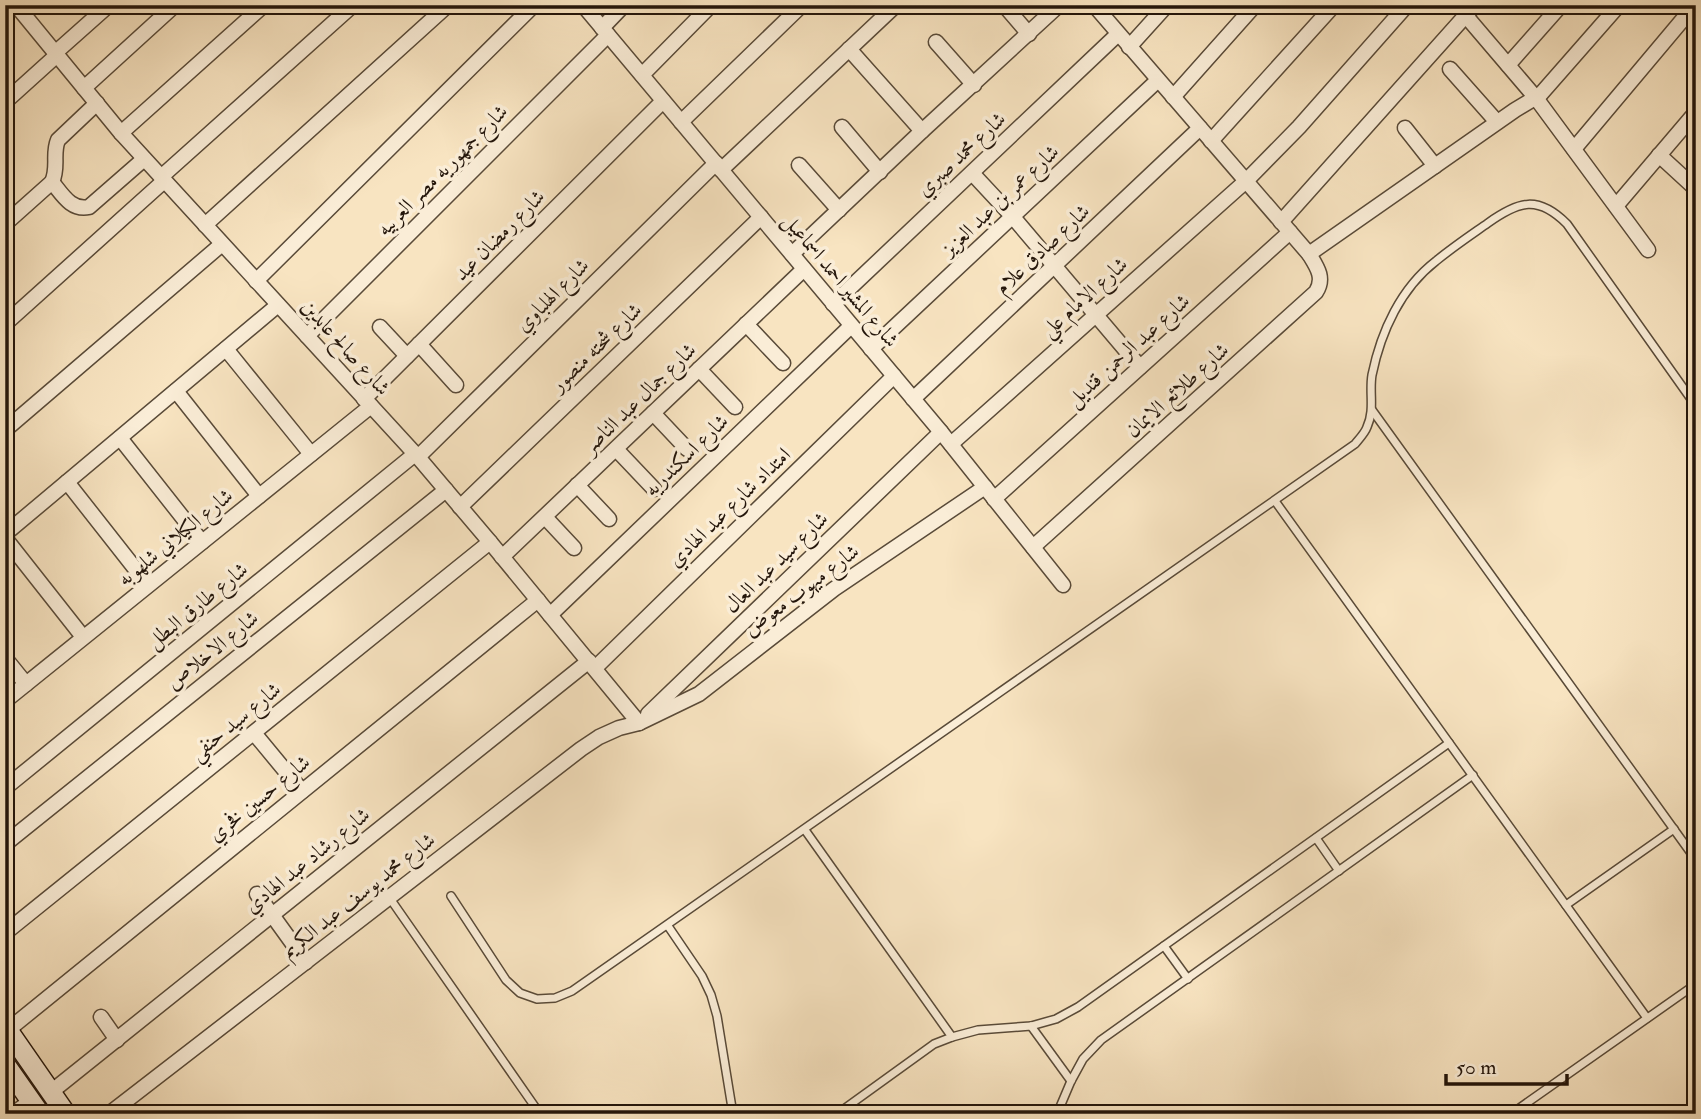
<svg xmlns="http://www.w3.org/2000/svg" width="1701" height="1119" viewBox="0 0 1701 1119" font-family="'IM FELL Double Pica',Amiri,serif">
<rect width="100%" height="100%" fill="#f8e4c1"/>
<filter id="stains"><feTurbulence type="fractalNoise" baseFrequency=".00286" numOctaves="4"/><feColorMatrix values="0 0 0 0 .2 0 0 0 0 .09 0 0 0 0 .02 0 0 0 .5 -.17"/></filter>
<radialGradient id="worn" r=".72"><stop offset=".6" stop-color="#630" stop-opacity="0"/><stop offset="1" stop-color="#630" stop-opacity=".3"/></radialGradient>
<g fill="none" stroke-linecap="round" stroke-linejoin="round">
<defs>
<g id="lane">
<path d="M1372,410L1696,860"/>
<path d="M1275,501L1647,1018"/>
<path d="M805,830L952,1037"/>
<path d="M1316,838L1339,871"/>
<path d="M451,896L506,980L520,993L537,999L555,998L572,991L1355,444C1359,439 1365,433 1367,427C1375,410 1369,392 1372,375C1381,331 1401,288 1436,261C1453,247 1471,235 1488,223C1519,201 1538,195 1567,224L1696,406"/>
<path d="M389,897L540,1114"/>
<path d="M1566,905L1674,829"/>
<path d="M668,926L702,976L711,995L717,1016L733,1114"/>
<path d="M1164,946L1188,979"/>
<path d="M1031,1026L1071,1081"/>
<path d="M837,1114L934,1044L952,1037L978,1030L1031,1026L1056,1019L1078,1007L1449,743"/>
<path d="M1057,1114L1071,1081L1083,1059L1101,1040L1473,775"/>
<path d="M1511,1114L1696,984"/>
</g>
<g id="street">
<path d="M16,5L121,133L418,457L490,542L639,723"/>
<path d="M583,5L941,432L1063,585"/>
<path d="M1004,5L1029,34"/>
<path d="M1466,16L1536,98L1648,250"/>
<path d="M602,28L624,5"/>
<path d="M936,42L974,85"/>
<path d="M1129,47L1167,5"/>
<path d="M849,49L922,131"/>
<path d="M55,53L109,5"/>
<path d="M1508,65L1561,5"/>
<path d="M1450,69L1497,122"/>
<path d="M642,75L711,5"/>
<path d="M84,88L175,5"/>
<path d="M1173,97L1255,5"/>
<path d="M5,102L57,55"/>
<path d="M681,122L802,5"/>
<path d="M842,127L880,172"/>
<path d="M1405,128L1435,166"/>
<path d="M121,133L264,5"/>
<path d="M1211,141L1334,5"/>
<path d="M1574,149L1695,5"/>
<path d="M1659,155L1696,189"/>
<path d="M799,165L839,210"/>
<path d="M721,170L896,5"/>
<path d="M972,173L1013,217L1140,367"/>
<path d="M161,177L353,5"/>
<path d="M52,182C62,194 71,211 89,207L144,159"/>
<path d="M1616,206L1696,112"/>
<path d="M1281,222L1475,5"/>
<path d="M5,224L52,182C59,167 52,154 58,140L97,103"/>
<path d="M205,225L448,5"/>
<path d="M792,254L922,131L1059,5"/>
<path d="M1309,254L1515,110L1540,95L1619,5"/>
<path d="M256,281L534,5"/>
<path d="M833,304L1118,34"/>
<path d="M5,324L164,181"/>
<path d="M746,324L783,363"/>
<path d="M380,327L407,356"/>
<path d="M307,336L608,35"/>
<path d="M419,344L456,385"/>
<path d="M226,349L311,454"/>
<path d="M871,349L1158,80"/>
<path d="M699,369L735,407"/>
<path d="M176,391L259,496"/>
<path d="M364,399L663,101"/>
<path d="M913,399L1200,128"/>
<path d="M653,413L687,449"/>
<path d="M5,430L222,244"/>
<path d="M120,438L202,542"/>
<path d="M951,444L1246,181L1299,127L1407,5"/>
<path d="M616,449L654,489"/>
<path d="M418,457L716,163"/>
<path d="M67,482L148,585"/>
<path d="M577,485L609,519"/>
<path d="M994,499L1290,232"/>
<path d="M460,507L761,217"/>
<path d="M545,517L574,548"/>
<path d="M5,534L278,305"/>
<path d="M5,538L83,637"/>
<path d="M1033,547L1316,292C1325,278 1317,267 1309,254L1094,5"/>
<path d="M502,557L804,269"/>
<path d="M550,615L851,326"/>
<path d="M5,658L26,684"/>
<path d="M595,668L894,376"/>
<path d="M5,701L371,406"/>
<path d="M648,714L941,432"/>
<path d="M254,733L302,791"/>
<path d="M5,788L415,454"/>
<path d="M5,844L446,490"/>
<path d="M257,894L306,962"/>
<path d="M5,933L490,542"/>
<path d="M101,1017L117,1040"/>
<path d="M8,1030L538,600"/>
<path d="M51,1092L589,661"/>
<path d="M13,1114L31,1101"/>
<path d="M109,1114L581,749L599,737L619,728L639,723L699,694L834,589L985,487"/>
</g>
<g id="secondary">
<path d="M5,1026L66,1114"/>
<path d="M5,1064L40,1114"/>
</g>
</defs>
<use href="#lane" stroke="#594a38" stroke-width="10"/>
<use href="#street" stroke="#594a38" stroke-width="17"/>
<use href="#secondary" stroke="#24160b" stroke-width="22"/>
<use href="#lane" stroke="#faedd7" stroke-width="7"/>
<use href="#street" stroke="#faedd7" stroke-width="14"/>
<use href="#secondary" stroke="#faedd7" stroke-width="19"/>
</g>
<g text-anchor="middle" stroke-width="7" stroke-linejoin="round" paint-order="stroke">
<g font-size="21" fill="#24160b" stroke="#faedd7">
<text transform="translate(961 154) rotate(-43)" y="7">شارع محمد صبري</text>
<text transform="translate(442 170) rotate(-45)" y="7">شارع جمهوريه مصر العربيه</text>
<text transform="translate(1000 200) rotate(-43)" y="7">شارع عمر بن عبد العزيز</text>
<text transform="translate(499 235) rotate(-45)" y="7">شارع رمضان عيد</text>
<text transform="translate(1042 249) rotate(-43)" y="7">شارع صادق علام</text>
<text transform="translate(841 280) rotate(50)" y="7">شارع المشير احمد اسماعيل</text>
<text transform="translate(552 295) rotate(-45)" y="7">شارع الهلباوي</text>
<text transform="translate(1084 297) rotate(-42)" y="7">شارع الامام علي</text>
<text transform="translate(346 347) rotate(48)" y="7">شارع صالح عابدين</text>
<text transform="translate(596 347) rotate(-44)" y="7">شارع شحته منصور</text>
<text transform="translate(1128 350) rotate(-42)" y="7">شارع عبد الرحمن قنديل</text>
<text transform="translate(1177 390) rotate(-42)" y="7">شارع طلائع الايمان</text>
<text transform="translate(639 398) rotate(-44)" y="7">شارع جمال عبد الناصر</text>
<text transform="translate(686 455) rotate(-44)" y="7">شارع اسكندريه</text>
<text transform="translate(729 507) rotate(-44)" y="7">امتداد شارع عبد الهادي</text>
<text transform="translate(175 537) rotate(-39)" y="7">شارع الكيلاني شلهوبه</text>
<text transform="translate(776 562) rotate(-44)" y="7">شارع سيد عبد العال</text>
<text transform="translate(801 590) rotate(-37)" y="7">شارع ميهوب معوض</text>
<text transform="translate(197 605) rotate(-39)" y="7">شارع طارق البطل</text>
<text transform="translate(212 650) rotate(-39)" y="7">شارع الاخلاص</text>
<text transform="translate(235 721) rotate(-39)" y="7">شارع سيد حنفي</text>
<text transform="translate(259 798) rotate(-39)" y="7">شارع حسين فخري</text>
<text transform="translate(307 860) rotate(-39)" y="7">شارع رشاد عبد الهادي</text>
<text transform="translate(358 895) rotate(-38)" y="7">شارع محمد يوسف عبد الكريم</text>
</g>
</g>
<rect width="1701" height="1119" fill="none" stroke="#f8e4c1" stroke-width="28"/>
<rect x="7" y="7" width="1687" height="1105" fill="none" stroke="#24160b" stroke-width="3.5"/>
<rect x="14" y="14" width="1673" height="1091" fill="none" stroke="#24160b" stroke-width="2"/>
<path d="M1446 1074v10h121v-10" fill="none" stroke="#24160b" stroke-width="3.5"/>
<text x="1456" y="1074" font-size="21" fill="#24160b" stroke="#faedd7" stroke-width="5" paint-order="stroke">50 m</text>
<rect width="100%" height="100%" filter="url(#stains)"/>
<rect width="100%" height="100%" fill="url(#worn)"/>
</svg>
